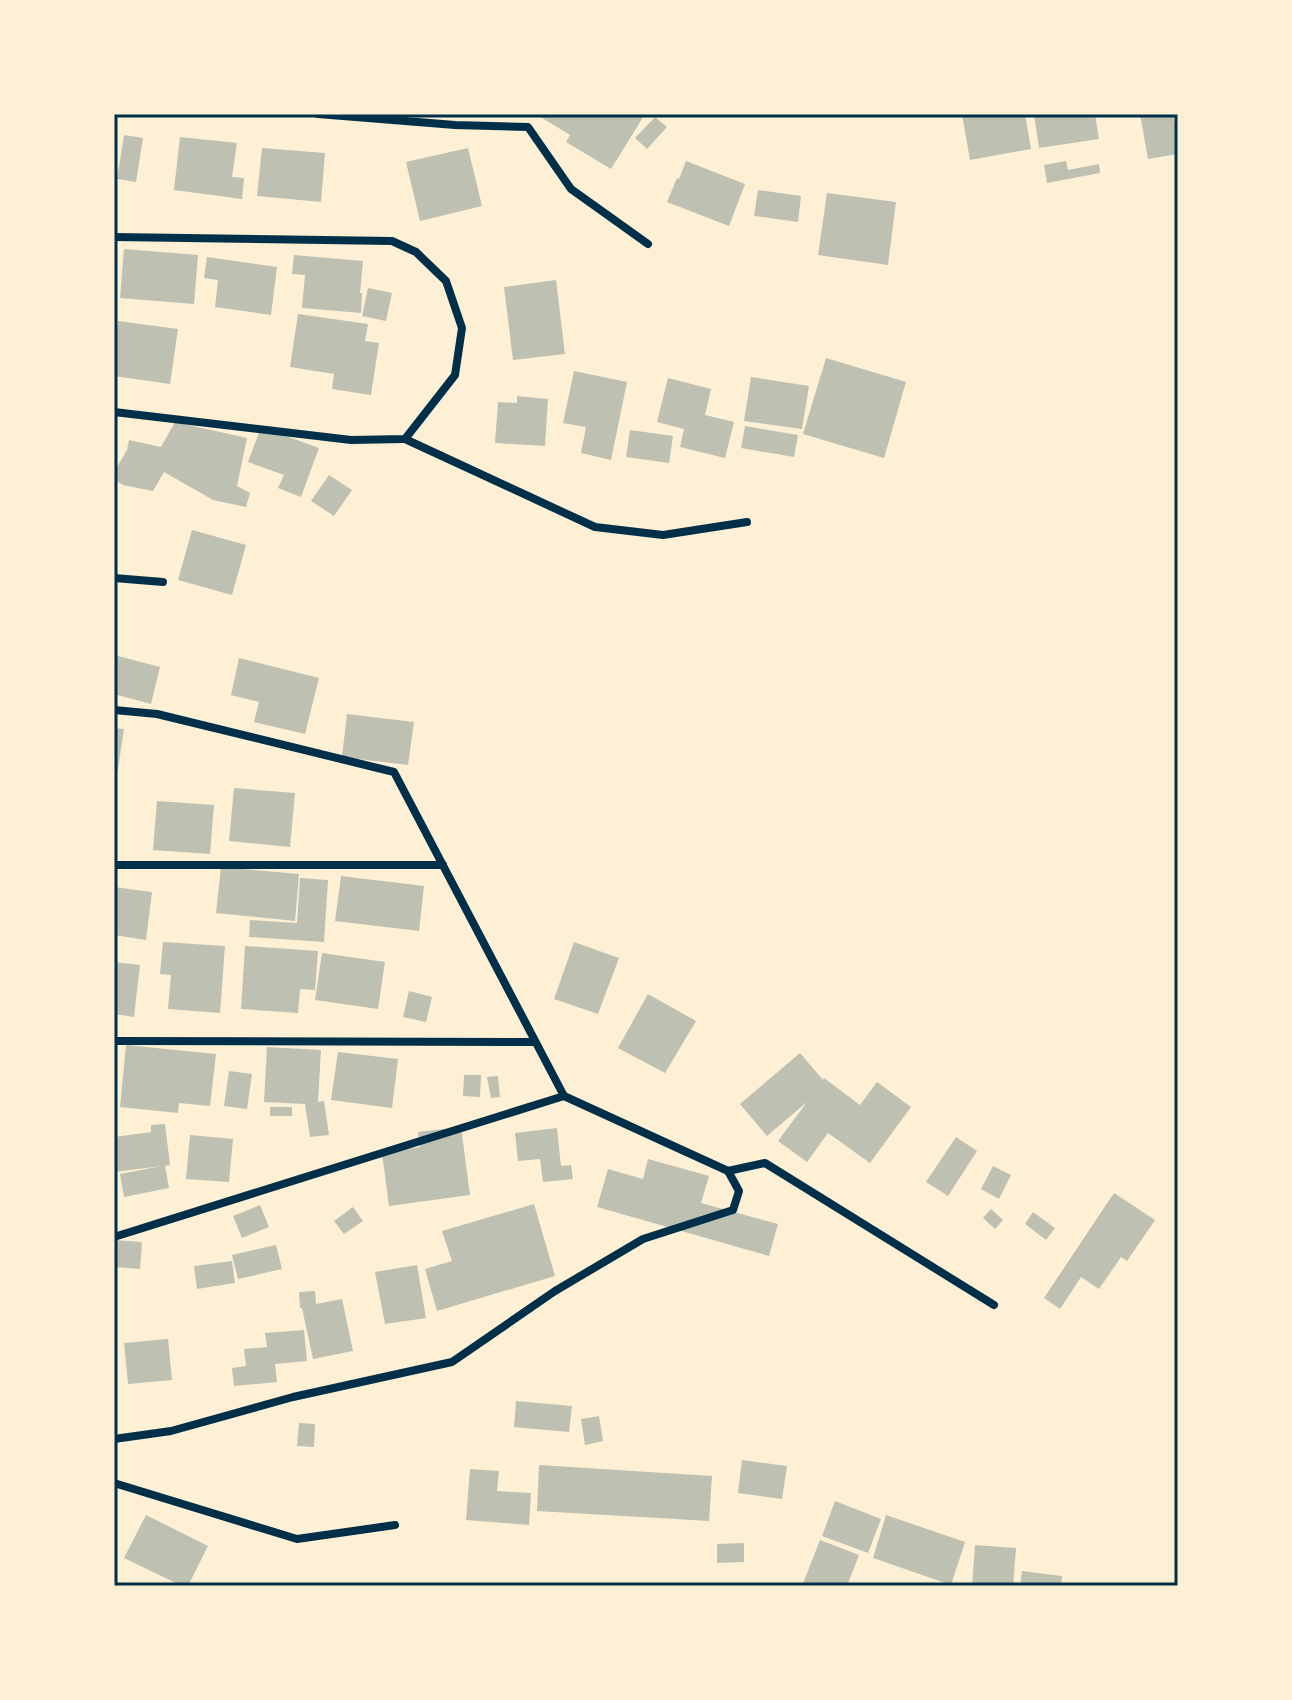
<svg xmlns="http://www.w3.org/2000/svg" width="1292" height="1700" viewBox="0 0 1292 1700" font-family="Montserrat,sans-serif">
<rect width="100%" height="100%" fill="#fdf0d5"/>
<g fill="#bec0b2">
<path d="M541,114H645L611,169L566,142L570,135L539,116Z"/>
<path d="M962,114H1025L1031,149L970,160Z"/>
<path d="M1034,114H1095L1099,139L1039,148Z"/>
<path d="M1140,114H1173L1178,141V154L1148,159Z"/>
<path d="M655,117L667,127L647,149L635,138Z"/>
<path d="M124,135L143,138L136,182L117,179Z"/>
<path d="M180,137L237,143L232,177L244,178L242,199L174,190Z"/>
<path d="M262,148L325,153L321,202L257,196Z"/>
<path d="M468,148L482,206L420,221L406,162Z"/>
<path d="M686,161L745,184L729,226L667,202L677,178L679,179Z"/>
<path d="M1066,161L1068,170L1099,164L1100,173L1047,183L1044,165Z"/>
<path d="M758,190L801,196L798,222L754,216Z"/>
<path d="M827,193L896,202L888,265L818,255Z"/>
<path d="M124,249L198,255L194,304L120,298Z"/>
<path d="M294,255L363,261L360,293H362L361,313L302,308L305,275L292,274Z"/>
<path d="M207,257L277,267L271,315L215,307L218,280L204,278Z"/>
<path d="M556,280L565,354L513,360L504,287Z"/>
<path d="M368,288L392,293L386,321L362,316Z"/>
<path d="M298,314L368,324L365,341L379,343L371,395L332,389L334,374L290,367Z"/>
<path d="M118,321L178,329L170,384L114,376V348Z"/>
<path d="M826,358L906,382L884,458L803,434Z"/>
<path d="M574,371L627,382L611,460L581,453L586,427L563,423Z"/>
<path d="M751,377L809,386L802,429L744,421Z"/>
<path d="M668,378L711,389L705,415L734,422L725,458L680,447L684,429L657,422Z"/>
<path d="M517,396L548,399L545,446L495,443L498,402L517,403Z"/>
<path d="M175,422L247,438L237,486L250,493L246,507L213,500L164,472L153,491L123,485L114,479L117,467L127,450L129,440L161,447Z"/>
<path d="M745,426L798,435L794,457L741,448Z"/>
<path d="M261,427L319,448L301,497L278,488L284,475L248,462Z"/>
<path d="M630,430L673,436L669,463L626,457Z"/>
<path d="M329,475L352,490L334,516L311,501Z"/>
<path d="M192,530L246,545L232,595L178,580Z"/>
<path d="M114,655L160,667L151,704L114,694Z"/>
<path d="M239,658L319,678L305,734L254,722L259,702L231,695Z"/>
<path d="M347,714L414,722L408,765L342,757Z"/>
<path d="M114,728L124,729L117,775L114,774Z"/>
<path d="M234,788L295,793L290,847L229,841Z"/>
<path d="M157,801L214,805L210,854L153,850Z"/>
<path d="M221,867L299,874L295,921L216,913Z"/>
<path d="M341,876L424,886L419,931L335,921Z"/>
<path d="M300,878L328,880L324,942L249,937L250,920L297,923Z"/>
<path d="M114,887L152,892L146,940L114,935Z"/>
<path d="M163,942L225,946L220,1013L168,1009L171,975L160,974Z"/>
<path d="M574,942L619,958L598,1014L554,999Z"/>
<path d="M245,946L318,951L315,990L300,989L298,1013L241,1009Z"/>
<path d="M322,953L385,962L378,1009L315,1000Z"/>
<path d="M114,962L140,965L134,1017L114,1014Z"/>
<path d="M409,991L432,997L426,1022L403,1017Z"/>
<path d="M648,994L696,1021L665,1073L618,1048Z"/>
<path d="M126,1045L216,1054L210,1106L179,1103L178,1113L120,1107Z"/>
<path d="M267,1047L321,1050L318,1102L324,1101L329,1135L310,1137L305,1104L264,1102Z"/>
<path d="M338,1052L398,1059L392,1108L331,1100Z"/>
<path d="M800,1053L823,1080L824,1078L860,1105L877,1082L911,1107L870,1163L828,1133L807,1162L778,1141L807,1102L767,1136L740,1104Z"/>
<path d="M229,1071L252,1074L247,1109L224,1106Z"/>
<path d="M464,1075H481L480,1097L463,1096Z"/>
<path d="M498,1076L500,1097L491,1098L487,1077Z"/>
<rect x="270" y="1107" width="22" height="9"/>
<path d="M165,1124L170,1165L165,1166L169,1188L124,1197L120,1174L162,1166L114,1172V1137L151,1132V1125Z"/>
<path d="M461,1127L470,1195L389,1206L382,1153L420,1147L418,1132Z"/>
<path d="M557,1128L561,1166L571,1165L573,1179L543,1182L540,1159L518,1161L515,1133Z"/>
<path d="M190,1135L233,1139L229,1182L186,1179Z"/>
<path d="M956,1137L977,1151L948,1196L926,1182Z"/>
<path d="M648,1159L709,1176L701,1203L778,1224L769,1256L597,1207L608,1169L643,1179Z"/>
<path d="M993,1166L1011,1175L999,1199L981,1189Z"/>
<path d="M1114,1193L1155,1220L1127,1261L1121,1257L1099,1289L1081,1277L1060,1309L1044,1298Z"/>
<path d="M534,1204L555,1276L437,1311L425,1269L452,1261L442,1231Z"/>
<path d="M260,1205L269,1227L242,1238L233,1216Z"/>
<path d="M353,1207L363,1221L344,1234L334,1221Z"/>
<path d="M991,1209L1003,1220L995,1229L983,1218Z"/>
<path d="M1033,1212L1055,1228L1046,1240L1025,1224Z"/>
<path d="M114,1240L142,1242L140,1269L114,1267Z"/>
<path d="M276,1245L282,1269L238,1279L232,1255Z"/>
<path d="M232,1261L235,1283L197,1289L194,1266Z"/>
<path d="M417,1265L426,1318L385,1324L375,1272Z"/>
<path d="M315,1291L316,1304L342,1299L353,1351L313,1359L302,1308H300L299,1292Z"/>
<path d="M304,1330L307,1361L275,1364L277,1382L234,1386L232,1368L246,1366L244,1349L267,1347L265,1333Z"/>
<path d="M168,1339L172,1380L128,1384L124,1343Z"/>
<path d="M516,1401L572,1406L569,1432L514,1427Z"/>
<path d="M599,1416L603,1441L585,1445L581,1419Z"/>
<path d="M299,1423L315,1424L314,1447L297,1446Z"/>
<path d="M742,1460L787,1466L782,1499L738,1493Z"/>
<path d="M539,1465L712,1476L709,1521L537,1511Z"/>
<path d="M470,1469L499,1471L497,1491L531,1493L529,1525L466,1520Z"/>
<path d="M835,1501L881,1519L868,1553L822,1536Z"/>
<path d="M146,1515L208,1546L188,1586H182L124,1558Z"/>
<path d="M886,1515L965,1542L951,1585L873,1558Z"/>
<path d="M820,1540L859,1555L847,1586H802Z"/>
<path d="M744,1543V1562L717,1563V1544Z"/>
<path d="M975,1545L1016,1548L1013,1586H972Z"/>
<path d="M1022,1571L1062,1576L1061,1586H1020Z"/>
</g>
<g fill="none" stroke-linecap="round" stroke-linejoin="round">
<g stroke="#003049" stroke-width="8">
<path d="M318,114L455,125L528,127L571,189L648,244"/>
<path d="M114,237L392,241L416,252L446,281L462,328L455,375L405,439L351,440L114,412"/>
<path d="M405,439L595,527L663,535L747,522"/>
<path d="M114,578L163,582"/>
<path d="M114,710L157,714L394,772L564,1096L728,1171L739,1191L733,1210L643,1239L555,1291L452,1362L293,1397L171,1431L114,1439"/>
<path d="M114,865H443"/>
<path d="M114,1041L535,1042"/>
<path d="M728,1171L765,1163L994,1305"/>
<path d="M114,1237L564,1096"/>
<path d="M114,1483L297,1539L395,1525"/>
</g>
</g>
<rect width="1292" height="1700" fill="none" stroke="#fdf0d5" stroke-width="232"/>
<rect x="116" y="116" width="1060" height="1468" fill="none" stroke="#003049" stroke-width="3"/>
</svg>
